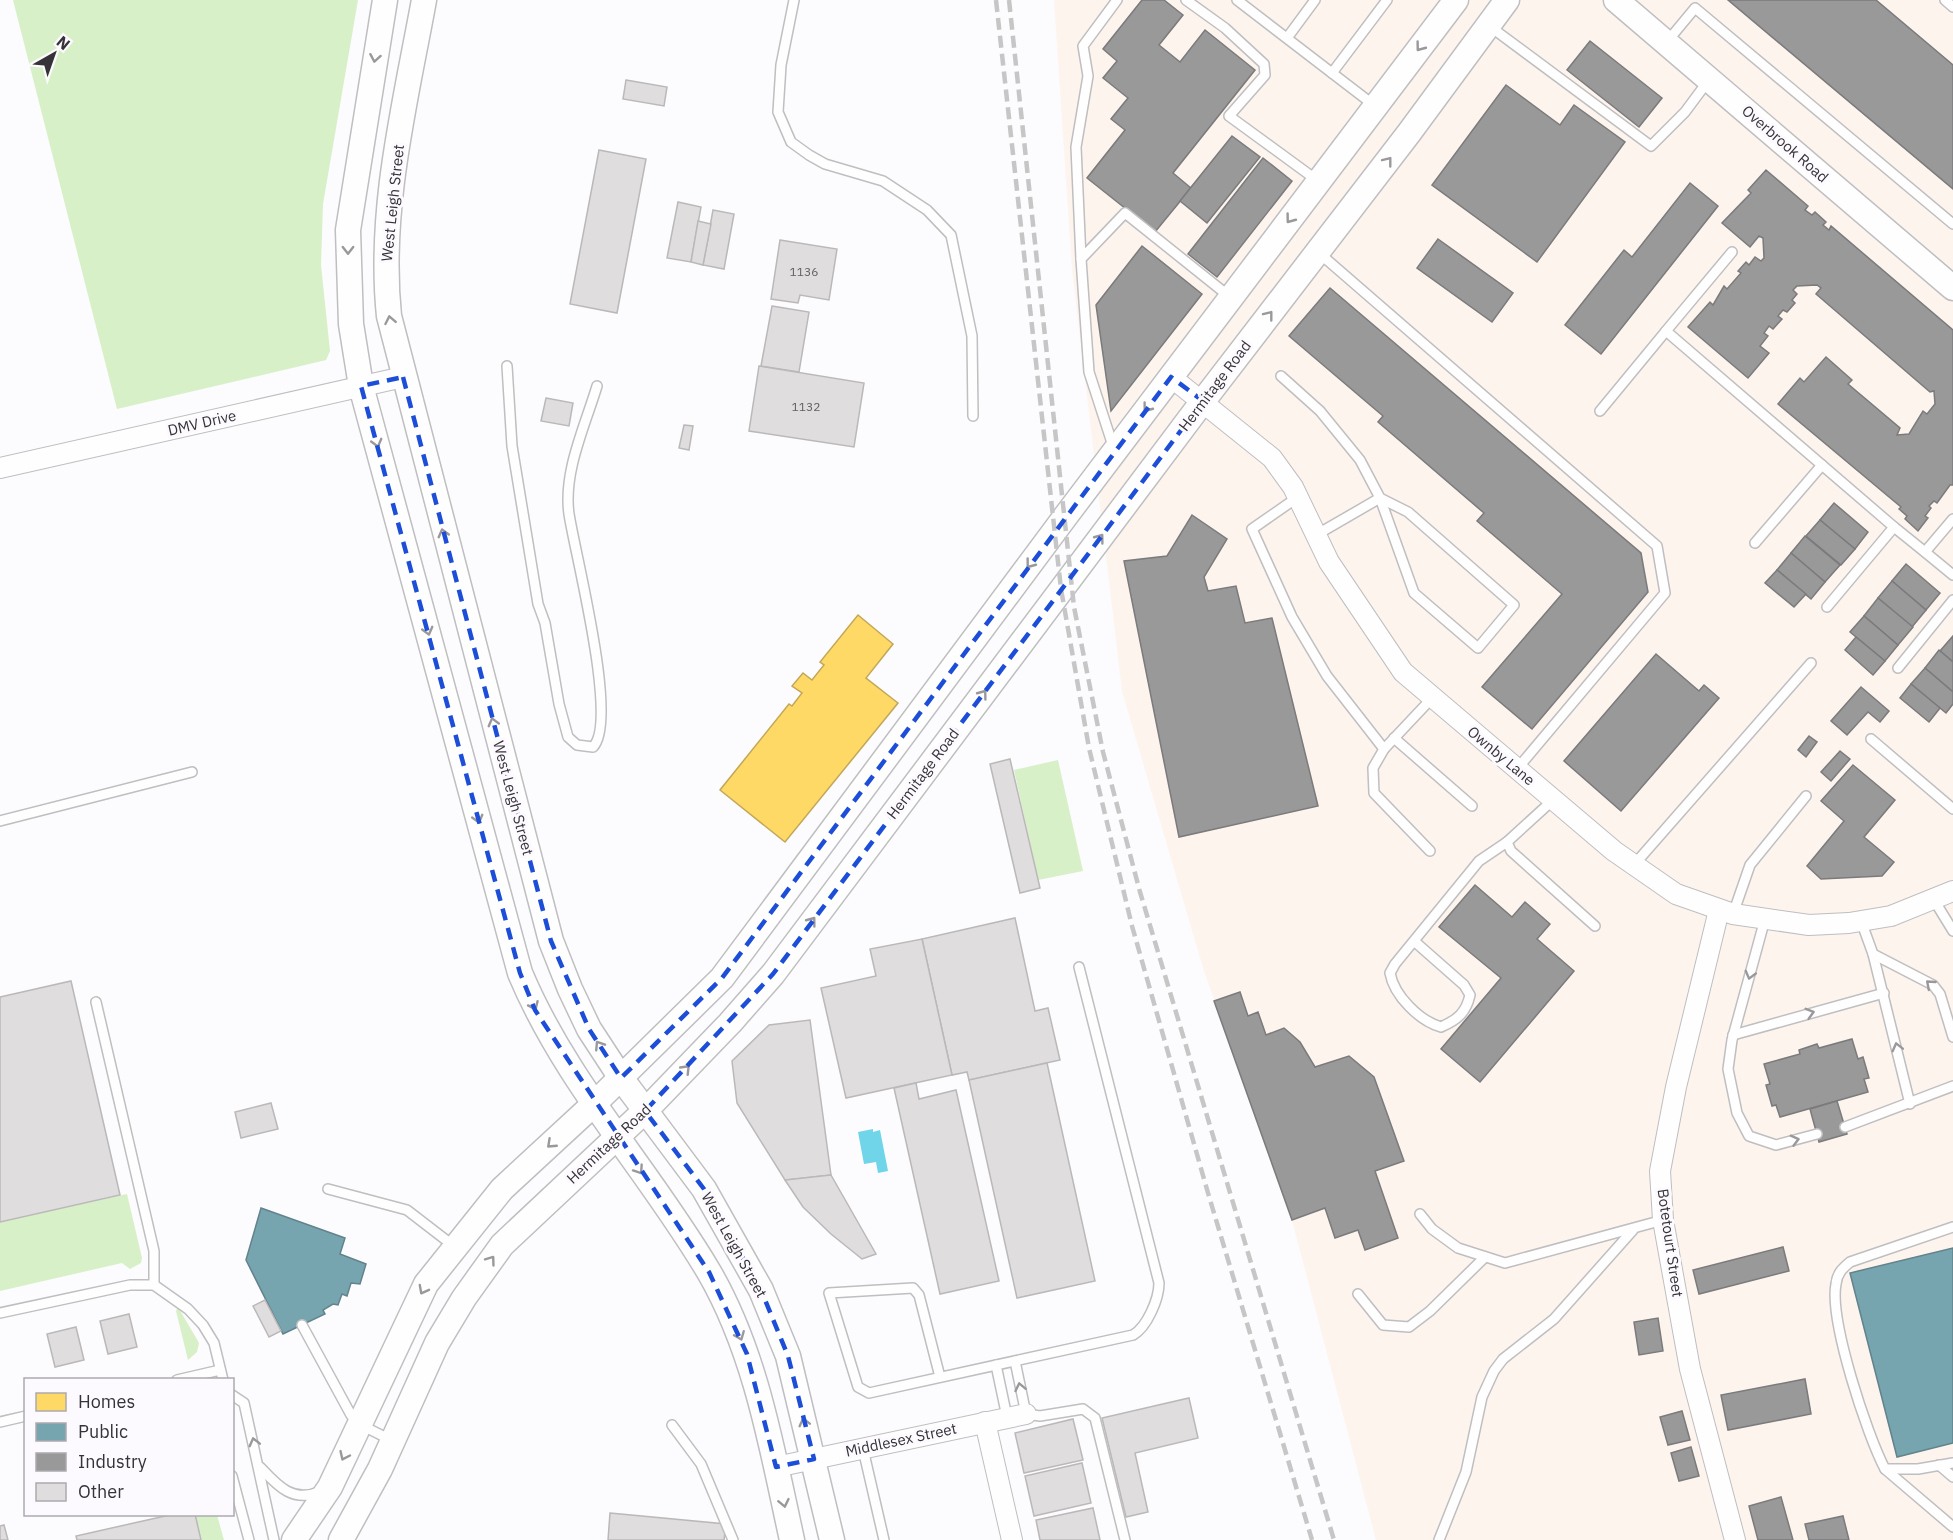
<svg xmlns="http://www.w3.org/2000/svg" width="1953" height="1540" viewBox="0 0 1953 1540" font-family="'IBM Plex Sans',sans-serif">
<rect width="100%" height="100%" fill="#fcfbfd"/>
<path fill="#fdf4ee" d="M1054,0H1953V1540H1376L1292,1220L1203,968L1122,691L1072,269Z"/>
<g fill="#d8f0c8">
<path d="M13,0H358L323,204L321,265L330,351L326,360L117,409Z"/>
<path d="M1058,760L1083,871L1038,880L1014,770Z"/>
<path d="M127,1194L142,1258L141,1263L130,1269L122,1263L0,1291V1222Z"/>
<path d="M178,1307L199,1343L197,1352L188,1360L176,1311Z"/>
<path d="M195,1515H217L224,1540H201Z"/>
</g>
<path fill="#70d5e9" d="M873,1129V1132L880,1130L888,1171L878,1173L876,1162L864,1164L858,1132Z"/>
<path fill="#ffd966" stroke="#c2a758" stroke-width="1.5" d="M858,615L893,644L866,678L898,703L785,842L720,790L789,704L792,706L802,693L792,686L803,673L812,680L824,665L820,662Z"/>
<g fill="#76a5af" stroke="#62838b" stroke-width="1.5">
<path d="M261,1208L345,1238L340,1254L366,1264L360,1284L351,1283L347,1296L342,1294L338,1305L333,1304L323,1310L325,1314L283,1334L246,1260Z"/>
<path d="M1953,1248V1443L1897,1457L1850,1273Z"/>
</g>
<g fill="#999" stroke="#7b7a7c" stroke-width="1.5">
<path d="M1142,0H1164L1183,15L1159,45L1180,62L1205,30L1255,70L1173,173L1191,188L1155,232L1087,178L1125,130L1111,119L1128,98L1103,78L1117,61L1103,49Z"/>
<path d="M1728,0H1876L1953,65V189Z"/>
<path d="M1590,41L1662,98L1639,127L1567,70Z"/>
<path d="M1506,85L1560,125L1574,105L1625,142L1537,262L1432,185Z"/>
<path d="M1232,136L1260,157L1207,223L1180,201Z"/>
<path d="M1263,158L1292,181L1217,277L1188,254Z"/>
<path d="M1766,170L1808,206L1805,210L1812,215L1815,212L1826,222L1823,225L1829,230L1831,226L1953,330V485H1950L1937,503L1934,501L1929,506L1931,508L1925,516L1928,518L1918,531L1905,519L1907,516L1899,509L1901,507L1778,404L1800,378L1804,382L1826,357L1852,380L1848,384L1900,428L1897,435L1909,434L1923,411L1927,414L1935,404L1934,391L1930,392L1816,294L1821,288L1817,285L1797,286L1793,290L1797,294L1792,300L1795,303L1787,312L1783,310L1778,316L1782,319L1773,329L1769,326L1764,333L1768,336L1760,346L1769,353L1748,378L1688,327L1710,302L1713,305L1724,286L1727,289L1741,273L1738,271L1746,262L1749,265L1755,257L1761,261L1764,258L1763,238L1759,236L1750,247L1722,223L1751,193L1748,190Z"/>
<path d="M1690,183L1718,206L1601,354L1565,325L1624,250L1632,257Z"/>
<path d="M1438,239L1513,293L1492,322L1417,268Z"/>
<path d="M1142,246L1202,294L1111,411L1096,305Z"/>
<path d="M1330,288L1641,553L1648,592L1532,729L1482,687L1562,594L1477,521L1484,513L1378,422L1383,416L1289,336Z"/>
<path d="M1834,503L1868,532L1855,549L1820,520Z"/>
<path d="M1192,515L1227,539L1204,577L1208,591L1236,586L1245,623L1272,618L1318,806L1179,837L1124,561L1167,556Z"/>
<path d="M1820,520L1855,549L1841,565L1806,536Z"/>
<path d="M1805,536L1840,565L1825,582L1791,553Z"/>
<path d="M1791,553L1825,582L1811,599L1777,570Z"/>
<path d="M1906,564L1940,593L1926,610L1892,581Z"/>
<path d="M1777,570L1806,594L1794,607L1765,583Z"/>
<path d="M1892,581L1926,610L1912,627L1878,598Z"/>
<path d="M1878,598L1913,627L1898,645L1864,616Z"/>
<path d="M1864,616L1898,645L1885,661L1850,632Z"/>
<path d="M1953,636V662L1940,651Z"/>
<path d="M1856,637L1885,661L1873,675L1845,650Z"/>
<path d="M1939,650L1953,662V692L1925,668Z"/>
<path d="M1656,654L1699,691L1704,685L1719,698L1621,811L1564,761Z"/>
<path d="M1925,668L1953,692V704L1946,713L1911,684Z"/>
<path d="M1911,684L1940,708L1929,722L1900,698Z"/>
<path d="M1861,687L1889,711L1880,722L1868,712L1847,735L1831,721Z"/>
<path d="M1809,736L1817,742L1806,757L1798,750Z"/>
<path d="M1840,751L1850,759L1831,781L1821,772Z"/>
<path d="M1853,765L1895,800L1864,837L1894,862L1882,876L1821,879L1807,866L1844,821L1821,801Z"/>
<path d="M1475,885L1512,917L1525,902L1550,924L1537,939L1574,971L1480,1082L1441,1049L1501,978L1439,927Z"/>
<path d="M1240,992L1248,1016L1258,1012L1266,1035L1284,1028L1300,1042L1315,1067L1349,1056L1374,1077L1404,1161L1375,1171L1398,1238L1365,1250L1358,1230L1335,1238L1325,1208L1292,1220L1214,1001Z"/>
<path d="M1852,1039L1858,1059L1863,1057L1869,1078L1864,1079L1868,1092L1780,1117L1776,1105L1772,1106L1766,1085L1770,1084L1764,1064L1800,1054L1799,1050L1817,1044L1819,1048Z"/>
<path d="M1837,1101L1847,1134L1819,1142L1810,1109Z"/>
<path d="M1783,1247L1789,1271L1699,1294L1693,1270Z"/>
<path d="M1658,1318L1663,1351L1639,1355L1634,1322Z"/>
<path d="M1805,1379L1811,1414L1728,1430L1721,1395Z"/>
<path d="M1682,1411L1690,1440L1668,1445L1660,1417Z"/>
<path d="M1691,1447L1699,1476L1679,1481L1671,1453Z"/>
<path d="M1781,1497L1793,1540H1758L1749,1506Z"/>
<path d="M1843,1516L1849,1540H1809L1805,1524Z"/>
</g>
<g fill="#dfddde" stroke="#bbb8b9" stroke-width="1.5">
<path d="M626,80L667,87L664,106L623,99Z"/>
<path d="M599,150L646,159L617,313L570,304Z"/>
<path d="M678,202L701,207L691,262L667,258Z"/>
<path d="M713,210L734,214L724,269L703,265Z"/>
<path d="M698,221L711,224L703,265L691,262Z"/>
<path d="M780,240L837,249L829,300L800,295L798,303L771,299Z"/>
<path d="M772,306L809,312L799,372L761,366Z"/>
<path d="M759,366L864,383L854,447L749,431Z"/>
<path d="M546,398L573,403L569,426L541,421Z"/>
<path d="M684,425L693,426L689,450L679,448Z"/>
<path d="M1010,759L1040,888L1020,893L990,764Z"/>
<path d="M1015,918L1035,1011L1048,1008L1060,1060L969,1080L967,1072L952,1075L922,939Z"/>
<path d="M922,939L952,1075L846,1098L821,988L876,976L870,949Z"/>
<path d="M71,981L120,1195L0,1222V997Z"/>
<path d="M810,1020L831,1175L785,1180L737,1103L732,1061L769,1025Z"/>
<path d="M1047,1063L1095,1281L1017,1298L969,1080Z"/>
<path d="M916,1083L919,1099L956,1090L999,1281L940,1294L894,1088Z"/>
<path d="M271,1103L278,1129L241,1138L235,1112Z"/>
<path d="M831,1175L876,1254L862,1259L831,1234L803,1207L785,1180Z"/>
<path d="M265,1300L281,1331L269,1337L253,1306Z"/>
<path d="M129,1314L137,1347L108,1354L100,1321Z"/>
<path d="M76,1327L84,1360L55,1367L47,1334Z"/>
<path d="M1189,1398L1198,1438L1135,1453L1148,1512L1126,1517L1102,1418Z"/>
<path d="M1073,1419L1083,1460L1024,1473L1015,1433Z"/>
<path d="M1082,1463L1091,1503L1034,1516L1025,1476Z"/>
<path d="M1093,1508L1100,1540H1040L1036,1520Z"/>
<path d="M610,1513L726,1524L724,1540H608Z"/>
<path d="M174,1514H195L201,1540H77L76,1536Z"/>
<path d="M4,1525L8,1540H0V1526Z"/>
</g>
<g fill="none" stroke-linecap="round" stroke-linejoin="round">
<defs>
<g id="service">
<path d="M794,0L781,65L778,112L791,142L809,155L825,164L883,181L927,210L951,235L972,336L973,416"/>
<path d="M1186,0L1225,28L1264,64L1265,75L1229,116L1318,181"/>
<path d="M1237,0L1375,106"/>
<path d="M1945,0L1953,7"/>
<path d="M1488,25L1651,146L1685,112L1708,81"/>
<path d="M1287,38L1315,0"/>
<path d="M1666,43L1695,8L1953,224"/>
<path d="M1332,73L1387,0"/>
<path d="M1318,252L1657,546L1665,593L1517,769"/>
<path d="M1081,259L1076,147L1088,76L1083,46L1117,0"/>
<path d="M1666,331L1732,252"/>
<path d="M507,366L512,446L538,604L545,623L559,704L568,737L577,745L593,747C619,721 575,554 569,514C563,472 585,426 597,386"/>
<path d="M1281,376L1320,411L1360,460L1380,498L1414,593L1478,648L1514,605L1408,512L1380,498L1316,535"/>
<path d="M1600,411L1666,331L1894,527"/>
<path d="M1114,449L1089,372L1081,259L1125,213L1230,297"/>
<path d="M1298,497L1252,529L1292,617L1327,676L1384,749L1433,697"/>
<path d="M1953,519L1925,552L1953,575"/>
<path d="M1755,543L1822,465"/>
<path d="M1827,607L1894,527L1925,552"/>
<path d="M1898,668L1953,600"/>
<path d="M1394,738L1472,806"/>
<path d="M1871,739L1953,809"/>
<path d="M1384,749L1373,768L1374,793L1430,851"/>
<path d="M1553,800L1507,842L1511,851L1595,926"/>
<path d="M0,821L192,772"/>
<path d="M1633,866L1811,663"/>
<path d="M1934,900L1953,931"/>
<path d="M1733,914L1750,865L1806,796"/>
<path d="M1765,919L1732,1040L1728,1069L1737,1113L1749,1136L1776,1145L1817,1134"/>
<path d="M1861,921L1873,954L1933,985L1940,994L1953,1037"/>
<path d="M1414,941L1464,985L1470,995C1466,1013 1457,1020 1441,1027C1420,1021 1394,996 1390,973L1395,964L1479,861L1507,842"/>
<path d="M1873,954L1910,1104"/>
<path d="M96,1002L154,1251V1285"/>
<path d="M1733,1035L1884,993"/>
<path d="M1845,1127L1953,1086"/>
<path d="M328,1189L407,1210L455,1247"/>
<path d="M1420,1214L1432,1229L1458,1248L1505,1263L1663,1220"/>
<path d="M1953,1227L1850,1262C1843,1268 1837,1273 1836,1284C1829,1320 1867,1435 1885,1469H1918L1953,1463"/>
<path d="M1358,1294L1383,1325L1409,1327L1430,1311L1485,1257"/>
<path d="M0,1313L130,1285H154L188,1309L203,1325L214,1343L223,1380"/>
<path d="M302,1325L351,1415L359,1424L391,1440"/>
<path d="M1015,1361L1026,1414L1040,1416L1083,1409L1095,1418L1125,1540"/>
<path d="M996,1365L1007,1417"/>
<path d="M940,1377L919,1295L913,1288L829,1293L858,1387L869,1393L1133,1335C1147,1327 1159,1299 1159,1283L1079,967"/>
<path d="M177,1380L220,1370"/>
<path d="M232,1395L244,1403L274,1540"/>
<path d="M0,1422L26,1416"/>
<path d="M672,1425L701,1464L733,1540"/>
<path d="M863,1449L884,1540"/>
<path d="M1939,1465L1953,1477"/>
<path d="M260,1467C277,1485 292,1503 319,1492"/>
<path d="M1885,1469L1953,1527"/>
<path d="M232,1476L249,1540"/>
<path d="M1439,1540L1466,1472L1482,1397L1494,1371L1503,1359L1554,1319L1633,1230"/>
</g>
<g id="minor">
<path d="M1171,377L1272,458L1293,487L1329,562L1403,672L1614,851L1676,894L1733,914L1809,925L1849,923L1891,916L1953,891"/>
<path d="M0,468L403,377"/>
<path d="M1719,910L1676,1087L1660,1171L1663,1220L1690,1369L1735,1540"/>
<path d="M985,1422L1012,1540"/>
<path d="M776,1467L1026,1414"/>
</g>
<g id="tertiary">
<path d="M385,0L348,230L351,324L361,386L520,973C566,1083 649,1170 709,1272C756,1353 772,1449 792,1540"/>
<path d="M424,0C405,104 378,210 389,316L551,941L570,989L589,1029L621,1078L704,1189L761,1290L788,1356L832,1540"/>
<path d="M1616,0L1953,288"/>
<path d="M294,1540L330,1487L426,1284L502,1189L594,1104L722,978L1065,517L1456,0"/>
<path d="M341,1540L380,1469L437,1343L464,1298L502,1245L649,1107L730,1023L773,974L1203,401L1409,133L1507,0"/>
</g>
</defs>
<use href="#service" stroke="#bfbec0" stroke-width="12"/>
<use href="#minor" stroke="#bfbec0" stroke-width="22"/>
<use href="#tertiary" stroke="#bfbec0" stroke-width="27"/>
<use href="#service" stroke="#fffeff" stroke-width="9"/>
<use href="#minor" stroke="#fffeff" stroke-width="20"/>
<use href="#tertiary" stroke="#fffeff" stroke-width="24"/>
<g stroke="#c6c6c7" stroke-width="4.5" stroke-dasharray="12 6" stroke-linecap="butt">
<path d="M996,0L1061,589L1089,748L1132,926L1208,1193L1312,1540"/>
<path d="M1009,0L1074,607L1103,752L1140,892L1334,1540"/>
</g>
</g>
<defs><path id="oneway-chevron" d="M-2-3.5L2.5 0L-2 3.5" fill="none" stroke-width="1.6" stroke-linecap="round" stroke-linejoin="round" transform="scale(1.5)"/></defs>
<g stroke="#9a989b">
<use href="#oneway-chevron" transform="translate(1420 47) rotate(127)"/>
<use href="#oneway-chevron" transform="translate(375 58) rotate(100)"/>
<use href="#oneway-chevron" transform="translate(1388 161) rotate(-52)"/>
<use href="#oneway-chevron" transform="translate(1290 219) rotate(127)"/>
<use href="#oneway-chevron" transform="translate(348 250) rotate(90)"/>
<use href="#oneway-chevron" transform="translate(1269 315) rotate(-52)"/>
<use href="#oneway-chevron" transform="translate(390 320) rotate(-101)"/>
<use href="#oneway-chevron" transform="translate(1147 408) rotate(127)"/>
<use href="#oneway-chevron" transform="translate(377 443) rotate(75)"/>
<use href="#oneway-chevron" transform="translate(443 533) rotate(-105)"/>
<use href="#oneway-chevron" transform="translate(1100 538) rotate(-53)"/>
<use href="#oneway-chevron" transform="translate(1030 564) rotate(127)"/>
<use href="#oneway-chevron" transform="translate(428 631) rotate(75)"/>
<use href="#oneway-chevron" transform="translate(983 694) rotate(-53)"/>
<use href="#oneway-chevron" transform="translate(493 722) rotate(-105)"/>
<use href="#oneway-chevron" transform="translate(478 819) rotate(75)"/>
<use href="#oneway-chevron" transform="translate(812 921) rotate(-53)"/>
<use href="#oneway-chevron" transform="translate(1750 975) rotate(105)"/>
<use href="#oneway-chevron" transform="translate(1930 984) rotate(-139)"/>
<use href="#oneway-chevron" transform="translate(534 1006) rotate(66)"/>
<use href="#oneway-chevron" transform="translate(1810 1013) rotate(-16)"/>
<use href="#oneway-chevron" transform="translate(599 1045) rotate(-123)"/>
<use href="#oneway-chevron" transform="translate(1897 1047) rotate(-104)"/>
<use href="#oneway-chevron" transform="translate(686 1069) rotate(-46)"/>
<use href="#oneway-chevron" transform="translate(1795 1140) rotate(-15)"/>
<use href="#oneway-chevron" transform="translate(551 1144) rotate(137)"/>
<use href="#oneway-chevron" transform="translate(639 1170) rotate(56)"/>
<use href="#oneway-chevron" transform="translate(491 1260) rotate(-54)"/>
<use href="#oneway-chevron" transform="translate(423 1290) rotate(118)"/>
<use href="#oneway-chevron" transform="translate(740 1336) rotate(68)"/>
<use href="#oneway-chevron" transform="translate(1020 1387) rotate(-102)"/>
<use href="#oneway-chevron" transform="translate(804 1422) rotate(-104)"/>
<use href="#oneway-chevron" transform="translate(254 1442) rotate(-104)"/>
<use href="#oneway-chevron" transform="translate(344 1456) rotate(115)"/>
<use href="#oneway-chevron" transform="translate(784 1503) rotate(78)"/>
</g>
<path fill="none" stroke="#1d4ed8" stroke-width="4.5" stroke-dasharray="12 8" stroke-linejoin="round" d="M403,377L551,941L589,1029L621,1078L722,978L1171,377L1203,401L773,974L645,1111L704,1189L761,1290L788,1356L814,1459L776,1467L747,1354L709,1272L535,1010L520,973L361,386Z"/>
<g text-anchor="middle" stroke-width="6" stroke-linejoin="round" paint-order="stroke">
<g font-size="12" fill="#605e61">
<text x="804" y="276">1136</text>
<text x="806" y="411">1132</text>
</g>
<g font-size="15" fill="#353337" stroke="#fcfafe">
<text transform="translate(1785 144) rotate(41)" y="5">Overbrook Road</text>
<text transform="translate(393 203) rotate(-84)" y="5">West Leigh Street</text>
<text transform="translate(1215 386) rotate(-53)" y="5">Hermitage Road</text>
<text transform="translate(202 423) rotate(-13)" y="5">DMV Drive</text>
<text transform="translate(1501 756) rotate(40)" y="5">Ownby Lane</text>
<text transform="translate(923 774) rotate(-53)" y="5">Hermitage Road</text>
<text transform="translate(513 798) rotate(75)" y="5">West Leigh Street</text>
<text transform="translate(609 1144) rotate(-43)" y="5">Hermitage Road</text>
<text transform="translate(1670 1243) rotate(82)" y="5">Botetourt Street</text>
<text transform="translate(734 1245) rotate(61)" y="5">West Leigh Street</text>
<text transform="translate(901 1440) rotate(-12)" y="5">Middlesex Street</text>
</g>
</g>
<rect x="24" y="1378" width="210" height="138" fill="#fcfafe" stroke="#acaaae" stroke-width="1.5"/>
<rect x="36" y="1393" width="30" height="18" fill="#ffd966" stroke="#acaaae" stroke-width="1.5"/>
<text x="78" y="1408" font-size="18" fill="#353337">Homes</text>
<rect x="36" y="1423" width="30" height="18" fill="#76a5af" stroke="#acaaae" stroke-width="1.5"/>
<text x="78" y="1438" font-size="18" fill="#353337">Public</text>
<rect x="36" y="1453" width="30" height="18" fill="#999999" stroke="#acaaae" stroke-width="1.5"/>
<text x="78" y="1468" font-size="18" fill="#353337">Industry</text>
<rect x="36" y="1483" width="30" height="18" fill="#dfddde" stroke="#acaaae" stroke-width="1.5"/>
<text x="78" y="1498" font-size="18" fill="#353337">Other</text>
<g transform="translate(54 54) rotate(40)" stroke="#fcfafe" stroke-width="4.5" paint-order="stroke">
<path d="M0-4.5L10 22L0 15L-10 22Z" fill="#353337"/>
<text y="-9" font-size="16" font-weight="bold" text-anchor="middle" fill="#353337">N</text>
</g>
</svg>
